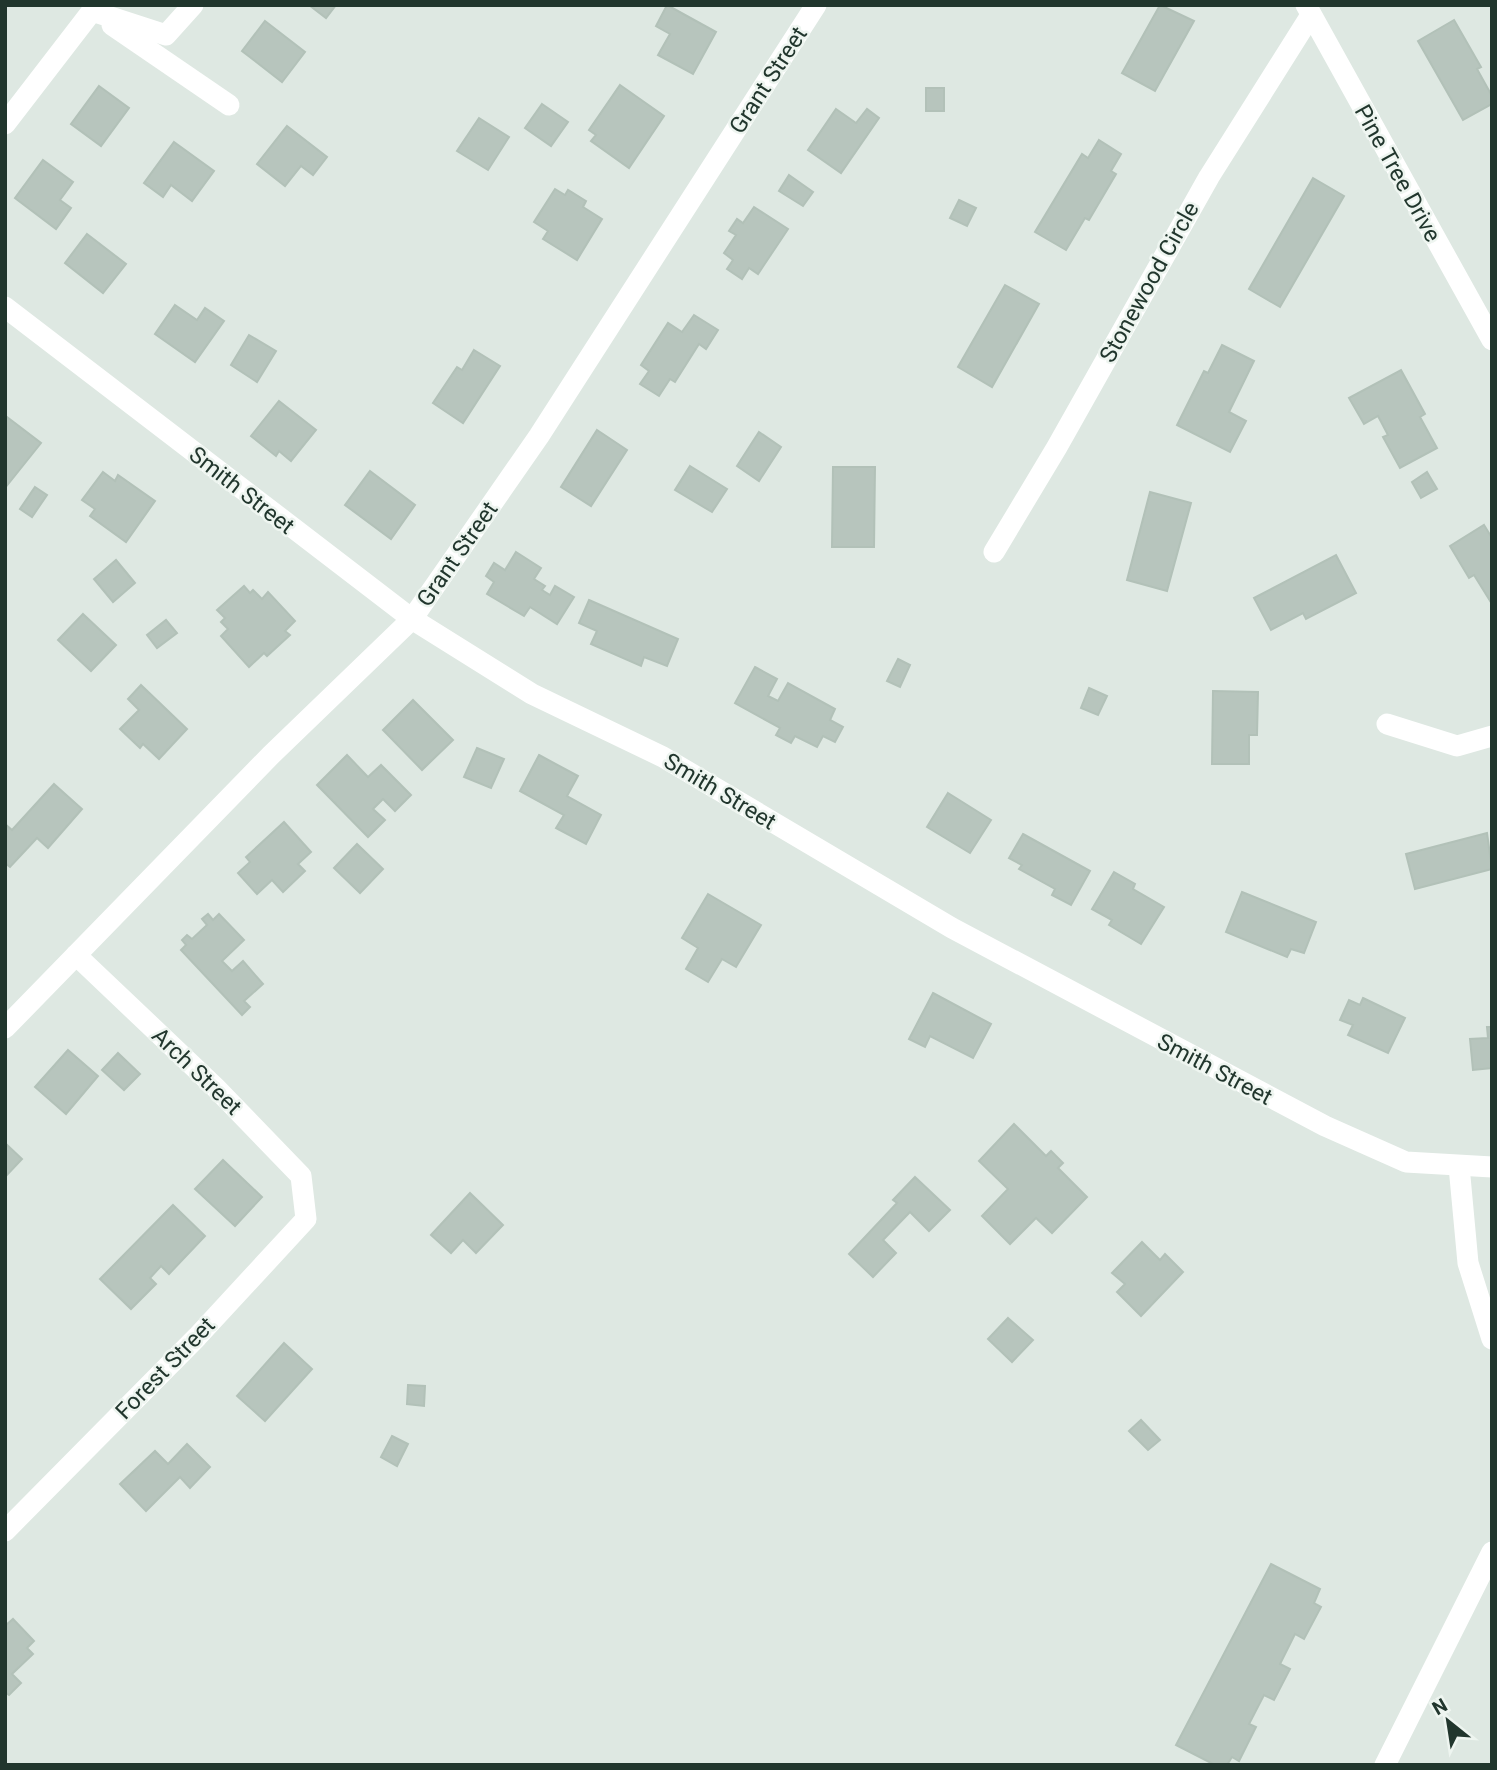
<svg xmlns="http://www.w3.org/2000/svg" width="1497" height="1770" viewBox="0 0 1497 1770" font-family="Roboto,sans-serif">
<rect width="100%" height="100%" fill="#dee8e2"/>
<g fill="#b7c5bd" stroke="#b2c1b8" stroke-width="2">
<path d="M309,5H336L326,18Z"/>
<path d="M667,5L716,32L693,74L658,55L670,34L656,26Z"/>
<path d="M1160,5L1194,21L1155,91L1122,73Z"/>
<path d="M1454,20L1481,67L1477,69L1492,96V104L1463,120L1418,41Z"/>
<path d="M265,21L305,52L282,82L242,51Z"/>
<path d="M620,85L664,116L629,168L591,141L596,135L589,130Z"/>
<path d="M99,86L129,108L101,146L71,124Z"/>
<rect x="926" y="88" width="18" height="23"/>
<path d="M542,104L568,122L551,146L525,128Z"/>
<path d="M836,109L856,123L867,109L879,118L841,173L808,150Z"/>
<path d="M479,118L509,137L488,170L457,151Z"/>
<path d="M287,126L327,157L313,175L301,166L285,186L257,164Z"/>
<path d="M1099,140L1121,154L1111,171L1116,174L1089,220L1085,218L1066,250L1035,232L1082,154L1088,158Z"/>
<path d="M174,142L214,171L192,201L171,185L163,197L144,183Z"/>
<path d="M43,160L73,182L60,200L71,208L56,229L15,198Z"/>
<path d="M789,175L813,192L803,206L779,191Z"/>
<path d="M1313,178L1344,196L1280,307L1249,289Z"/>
<path d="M555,189L565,195L568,190L586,201L583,207L602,219L577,260L543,239L548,231L534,222Z"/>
<path d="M959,200L976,208L967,226L950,218Z"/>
<path d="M754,207L788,229L758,274L749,268L742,279L727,269L733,260L724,253L736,235L729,231L737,219L743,223Z"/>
<path d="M87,234L126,264L103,293L65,263Z"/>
<path d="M1005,285L1039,304L992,387L958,367Z"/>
<path d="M175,305L197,320L205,308L224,321L195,362L155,334Z"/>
<path d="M694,315L718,330L706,349L699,344L675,382L670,379L659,396L640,384L649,371L641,365L668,323L682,332Z"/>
<path d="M249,335L276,351L257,382L231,365Z"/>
<path d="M1222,345L1254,361L1229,412L1246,421L1230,452L1177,425L1204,371L1208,373Z"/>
<path d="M474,350L500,366L463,423L433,403L457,367L462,370Z"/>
<path d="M1401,370L1425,414L1420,417L1437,448L1400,468L1383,437L1388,435L1378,416L1364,424L1349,398Z"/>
<path d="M279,401L316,430L291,461L279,451L276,456L251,436Z"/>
<path d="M7,417L41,443L5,488V419Z"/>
<path d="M597,430L627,450L591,506L561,487Z"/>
<path d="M759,432L781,447L759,481L737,466Z"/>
<path d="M690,466L727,489L712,512L675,490Z"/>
<path d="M833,467H875L874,547H832Z"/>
<path d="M370,471L415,505L391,539L345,505Z"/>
<path d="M103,472L115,481L118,475L155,501L126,542L90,516L95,509L82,500Z"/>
<path d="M1427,472L1437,489L1421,498L1412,482Z"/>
<path d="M35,487L47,495L32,517L20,509Z"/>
<path d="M1150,492L1191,503L1167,591L1127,580Z"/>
<path d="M1484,525L1492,538V604L1474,575L1469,578L1450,546Z"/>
<path d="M516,552L541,568L534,579L545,586L542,590L550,595L555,586L574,597L557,624L530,607L524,616L487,594L494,582L486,576L494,563L505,570Z"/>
<path d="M1336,555L1356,593L1306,619L1303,613L1271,630L1254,598Z"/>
<path d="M116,560L135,583L113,602L94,579Z"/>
<path d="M244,586L250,593L253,590L262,599L268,592L295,621L285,631L290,635L267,656L264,653L249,667L221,636L228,629L221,622L225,618L217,610Z"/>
<path d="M589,600L678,639L667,666L644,657L641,666L591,644L597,631L579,623Z"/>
<path d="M83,614L116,645L91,671L58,640Z"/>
<path d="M166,620L177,633L157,648L147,635Z"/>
<path d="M898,659L910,665L900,687L887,681Z"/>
<path d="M755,667L777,679L768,696L778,701L788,683L835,709L830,720L843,727L835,742L823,736L817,747L795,736L791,743L776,735L780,728L735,703Z"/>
<path d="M141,685L187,729L159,759L143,744L140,748L120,729L139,710L128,699Z"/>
<path d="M1089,688L1107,696L1098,715L1081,708Z"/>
<path d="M1213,691L1258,692L1257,735H1249V764H1212Z"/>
<path d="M413,700L453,740L422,770L383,730Z"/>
<path d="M477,748L504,759L491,788L464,777Z"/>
<path d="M347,755L368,777L381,765L411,795L395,811L383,799L373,809L385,820L368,837L317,785Z"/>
<path d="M539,755L578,776L567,796L601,815L586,844L556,828L564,815L520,791Z"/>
<path d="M54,784L82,809L48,848L37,838L10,867L5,863V824L12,830Z"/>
<path d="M948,793L991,820L970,853L927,827Z"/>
<path d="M284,822L311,852L298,864L305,871L283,892L272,880L257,894L238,873L250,862L246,857Z"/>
<path d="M1487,833L1492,869L1415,889L1406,854Z"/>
<path d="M1023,834L1090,871L1071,905L1052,895L1055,889L1019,869L1022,865L1009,858Z"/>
<path d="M357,844L383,869L360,893L334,868Z"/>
<path d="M1114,872L1135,884L1133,889L1164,907L1141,944L1109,925L1112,920L1092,909Z"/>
<path d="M1242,892L1316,922L1304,953L1291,949L1287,957L1226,932Z"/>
<path d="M708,894L761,925L736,967L722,959L708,982L686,969L698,948L682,938Z"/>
<path d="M208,914L213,920L219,914L244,940L222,961L232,971L243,961L263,984L244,1001L250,1007L242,1015L181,950L186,945L182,940L187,935L192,939L207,925L202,919Z"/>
<path d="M933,993L991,1024L973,1058L930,1036L925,1047L909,1039Z"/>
<path d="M1363,998L1405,1018L1388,1053L1348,1035L1353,1025L1340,1020L1349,1000L1360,1005Z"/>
<path d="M1487,1027H1492V1068L1473,1070L1470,1039L1488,1038Z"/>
<path d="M68,1050L98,1076L66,1114L35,1087Z"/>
<path d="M118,1053L140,1074L124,1090L102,1070Z"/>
<path d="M1014,1124L1046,1156L1051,1151L1063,1163L1058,1168L1087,1197L1052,1233L1036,1218L1010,1244L982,1216L1008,1189L979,1161Z"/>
<path d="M5,1143L22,1159L5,1177Z"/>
<path d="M223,1160L262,1197L235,1226L195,1189Z"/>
<path d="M915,1177L950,1210L929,1231L910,1212L883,1240L896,1253L873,1277L849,1254L897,1203L893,1200Z"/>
<path d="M470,1193L503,1225L476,1253L463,1240L451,1253L431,1235Z"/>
<path d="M173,1205L205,1236L169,1274L161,1266L150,1278L156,1284L131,1309L100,1279Z"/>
<path d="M1142,1242L1160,1260L1165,1254L1183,1272L1141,1316L1117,1292L1125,1284L1112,1273Z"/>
<path d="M1008,1318L1033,1340L1012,1362L988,1339Z"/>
<path d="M284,1343L312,1369L265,1421L237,1396Z"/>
<path d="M408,1385L425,1386L424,1406L407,1404Z"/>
<path d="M1141,1420L1160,1440L1148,1450L1129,1431Z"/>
<path d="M392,1436L408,1444L397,1466L381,1457Z"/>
<path d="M187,1444L210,1467L190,1488L180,1477L146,1511L120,1484L155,1451L168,1464Z"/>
<path d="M1271,1564L1320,1589L1314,1603L1321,1607L1304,1639L1295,1634L1280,1664L1290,1669L1274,1700L1264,1695L1249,1724L1256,1727L1239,1761L1232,1757L1227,1765H1215L1176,1745Z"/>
<path d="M13,1619L34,1641L27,1648L33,1654L12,1674L21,1683L9,1695L5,1692V1626Z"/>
</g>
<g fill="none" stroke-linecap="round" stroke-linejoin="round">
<g stroke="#fff" stroke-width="21">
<path d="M1306,5L1492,340"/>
<path d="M112,25L229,105"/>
<path d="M5,124L92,11L166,35L193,5"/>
<path d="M5,307L412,619L532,694L663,757L952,928L1325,1126L1406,1162L1492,1167"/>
<path d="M994,552L1057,447L1209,177L1311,15"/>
<path d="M1387,724L1457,746L1492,736"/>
<path d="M5,1028L271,755L412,619L539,436L816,5"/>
<path d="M1459,1166L1468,1263L1492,1339"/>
<path d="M5,1531L197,1337L306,1219L301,1176L215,1087L76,955"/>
<path d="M1385,1765L1492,1552"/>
</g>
</g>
<g text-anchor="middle" stroke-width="5" stroke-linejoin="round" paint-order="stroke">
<g font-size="23" fill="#21362d" stroke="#eef5f0">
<text transform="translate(768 80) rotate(-57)" y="8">Grant Street</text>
<text transform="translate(1398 173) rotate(61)" y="8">Pine Tree Drive</text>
<text transform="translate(1149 282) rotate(-61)" y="8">Stonewood Circle</text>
<text transform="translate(242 490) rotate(38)" y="8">Smith Street</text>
<text transform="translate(457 554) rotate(-55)" y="8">Grant Street</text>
<text transform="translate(720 791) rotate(31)" y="8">Smith Street</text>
<text transform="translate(1215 1069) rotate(28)" y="8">Smith Street</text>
<text transform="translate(197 1071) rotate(44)" y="8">Arch Street</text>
<text transform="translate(165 1368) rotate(-46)" y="8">Forest Street</text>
</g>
</g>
<rect width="1497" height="1770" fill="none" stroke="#21362d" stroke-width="14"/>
<g transform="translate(1448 1721) rotate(330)" stroke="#eef5f0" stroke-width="5" paint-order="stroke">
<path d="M0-5L12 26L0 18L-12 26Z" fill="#21362d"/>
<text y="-10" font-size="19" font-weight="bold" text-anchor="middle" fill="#21362d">N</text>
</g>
</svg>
